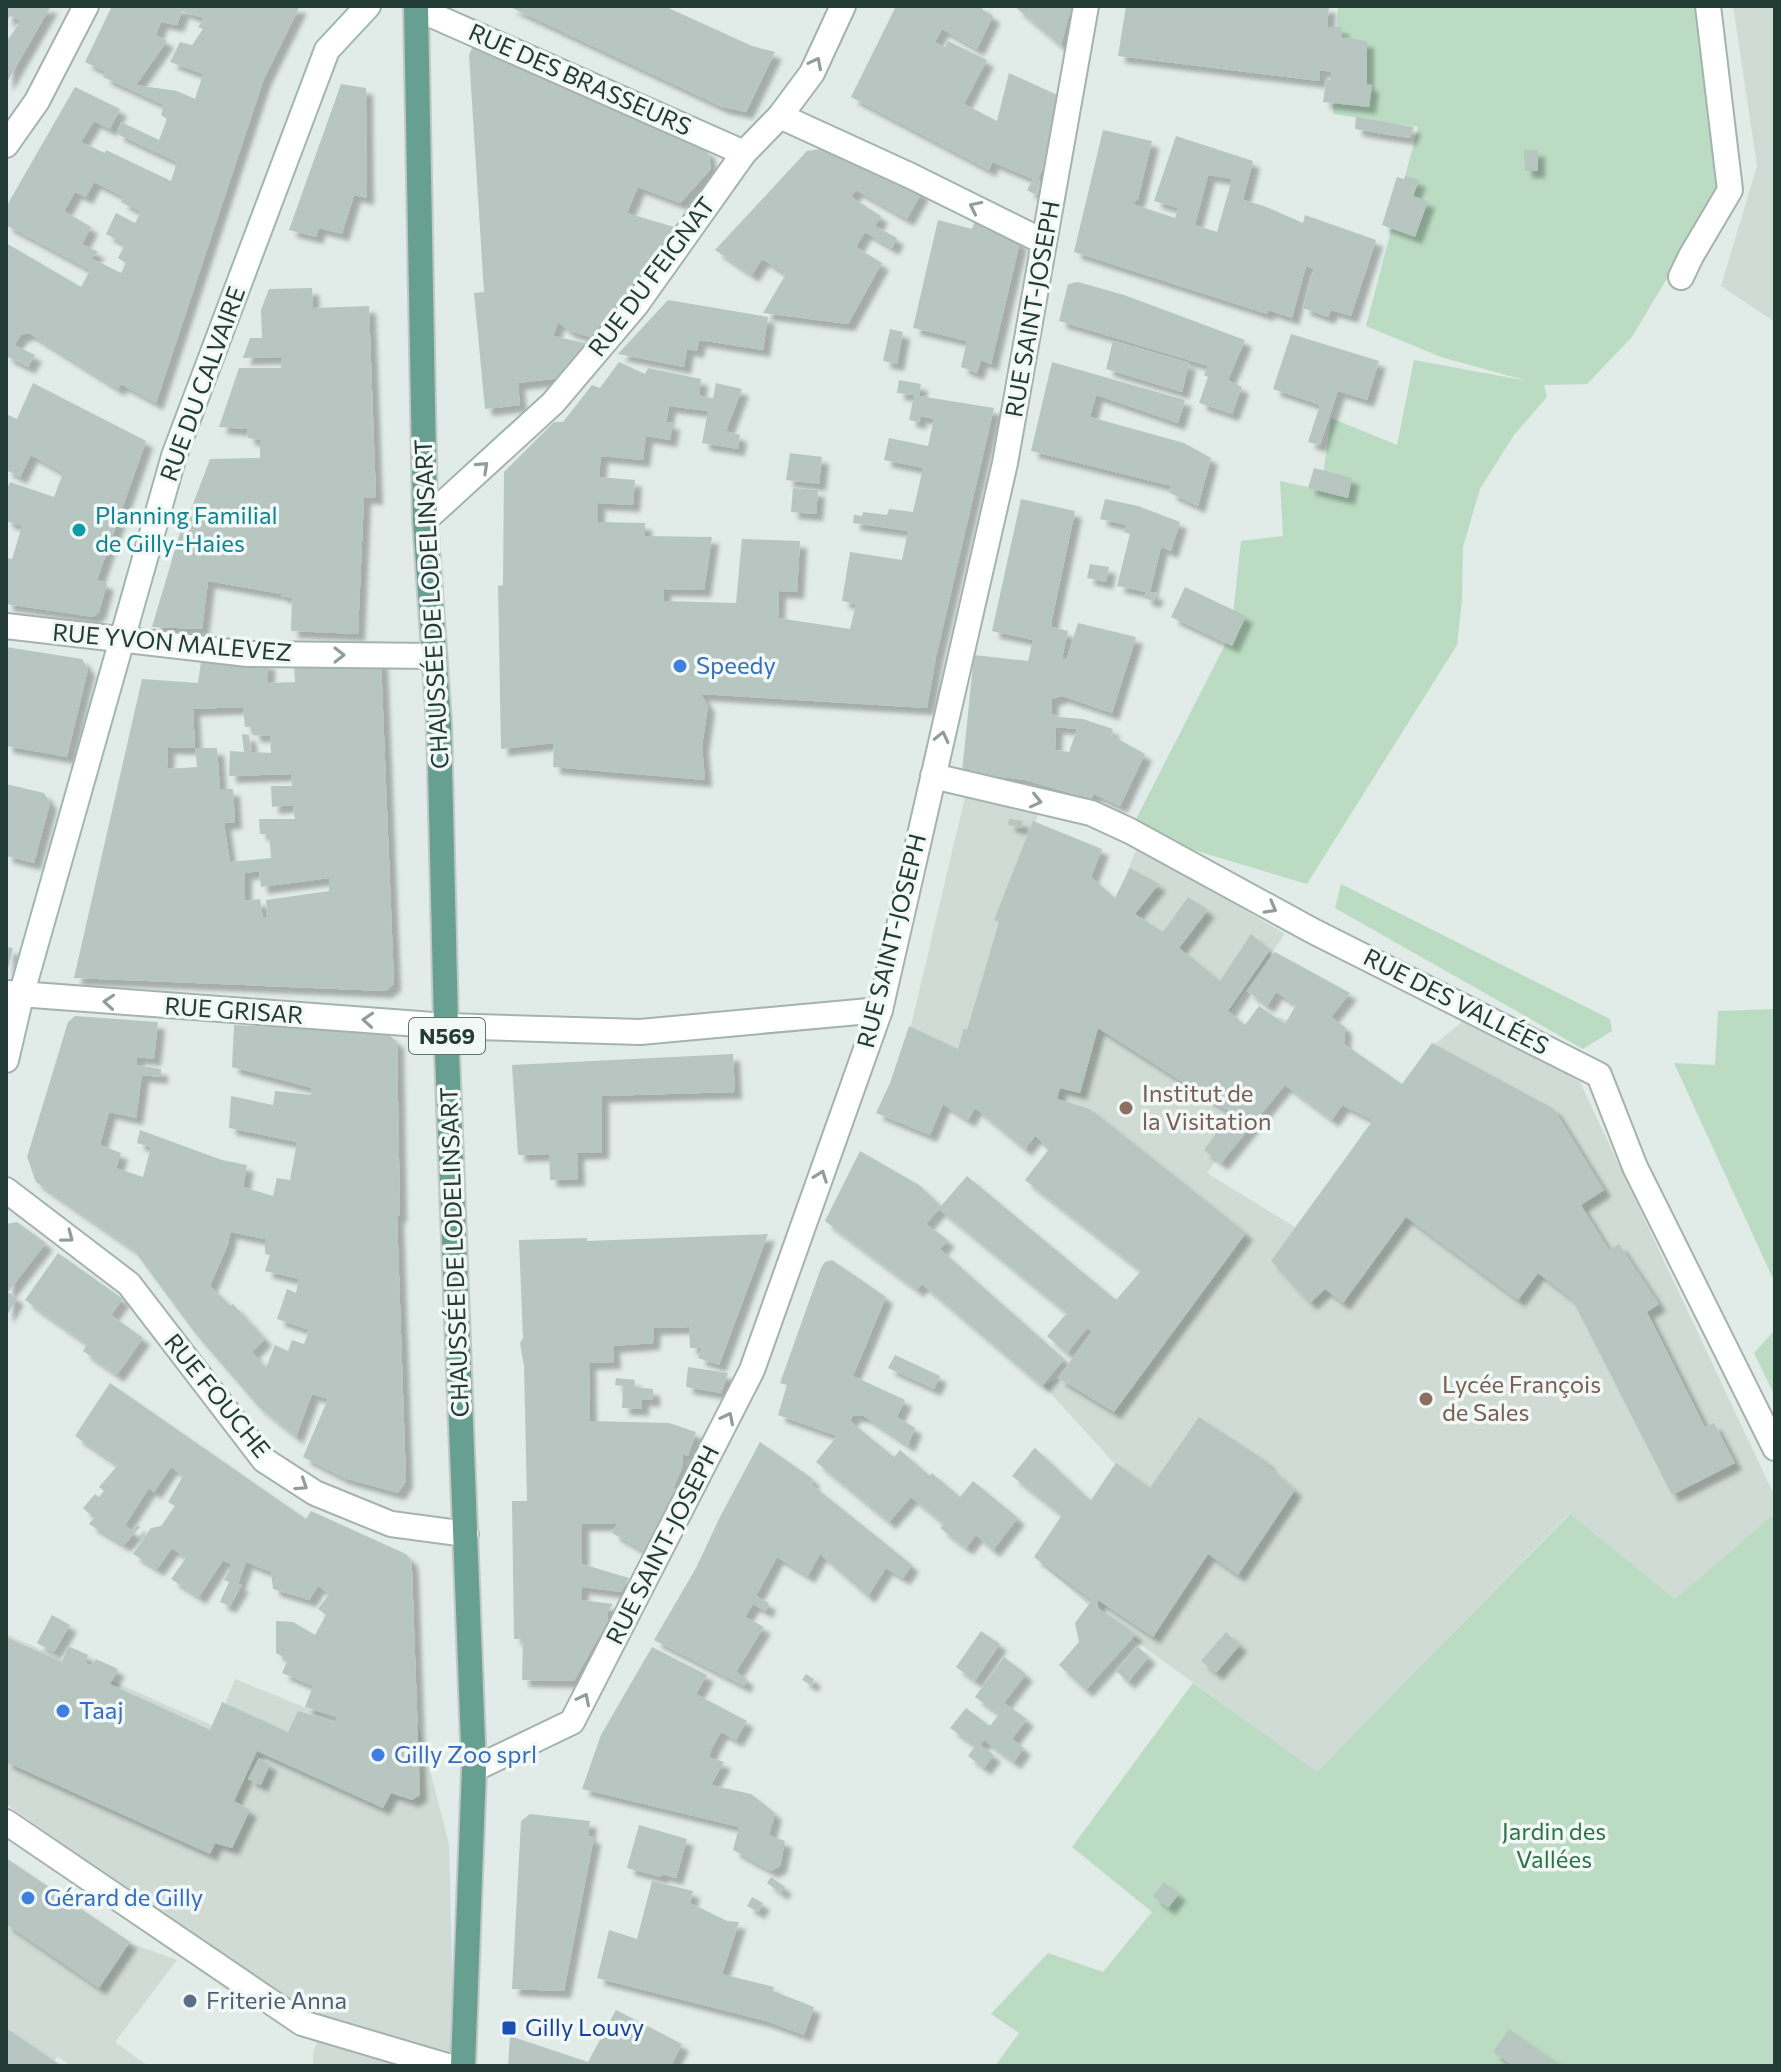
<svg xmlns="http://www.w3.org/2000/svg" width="1781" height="2072" viewBox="0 0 1781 2072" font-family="Commissioner,sans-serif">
<defs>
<filter id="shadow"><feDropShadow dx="7" dy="7" stdDeviation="2" flood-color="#0004"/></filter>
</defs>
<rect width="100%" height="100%" fill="#e1ebe7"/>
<g fill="#d0dbd6">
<path d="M1733,6H1775V322L1721,286L1757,166Z"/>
<path d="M965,797L1039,813L1010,886L1104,926L1138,846L1285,934L1227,1016L1260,1041L1279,1017L1313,1030L1207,1173L1295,1227L1435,1044L1473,1013L1580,1082L1775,1497V1513L1675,1599L1569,1514L1317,1773L1096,1612L1034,1557L1062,1515L1013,1476L1034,1448L1090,1501L1115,1464L1043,1385L1063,1377L1160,1246L1041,1143L952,1072L906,1047Z"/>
<path d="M6,1634L216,1727L235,1679L336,1720H417L449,1844L454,2039L448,2066H313V2052L323,2029L6,1804Z"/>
<path d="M6,1858L130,1943L177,1960L115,2042L148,2066H71L57,2056L52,2066H6Z"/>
</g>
<g fill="#bbdcc3">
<path d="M1338,6H1703L1728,176L1632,337L1587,384L1544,385L1547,397L1514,435L1480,489L1463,547L1462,600L1457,645L1307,884L1130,831L1231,633L1241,541L1283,536L1280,481L1321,490L1331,418L1397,445L1414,360L1528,381L1441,357L1366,326L1418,127L1333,114Z"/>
<path d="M1341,884L1610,1019L1612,1031L1583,1049L1335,908Z"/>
<path d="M1775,1009V1283L1674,1063L1715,1065L1718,1011Z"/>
<path d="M1775,1330V1396L1754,1353Z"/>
<path d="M1775,1513V2066H995L1019,2033L991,2014L1048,1953L1103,1972L1152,1912L1072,1847L1193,1683L1317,1772L1570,1514L1675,1599Z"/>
</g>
<g fill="#b7c6c0" fill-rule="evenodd" filter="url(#shadow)">
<path d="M6,6H51L6,84V42L21,21L10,16L6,22Z"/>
<path d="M112,6H300L264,79L156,403L121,384L118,389L29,333L21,335L14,345L35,355L28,367L6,356V243L81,287L90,270L6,225V207L75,87L120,109L110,129L94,121L81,142L105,153L106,150L171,181L177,162L117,134L121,122L159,140L167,119L161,115L164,105L103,77L106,72L85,62ZM182,11L204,18L198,27L203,29L192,45L180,42L170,62L203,74L195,99L177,91L136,85L167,41L156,35L161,22L177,25ZM94,182L124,197L121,202L141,212L135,223L116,213L106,234L125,244L118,258L126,263L121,273L91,258L98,252L82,244L91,227L64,211L75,192L86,197Z"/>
<path d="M508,6H664L752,46L775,52L746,112L722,107Z"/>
<path d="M896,6H984L982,9L993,16L977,49L942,29L935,42L945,47L948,41L987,60L964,104L997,121L1009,73L1064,98L1054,144L1038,179L1040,180L1036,195L1027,190L1033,179L992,162L989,170L851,97Z"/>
<path d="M1014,6H1077L1075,17L1069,15L1061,46Z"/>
<path d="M1126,6H1329L1327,27H1342L1341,37L1367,41V84L1372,85L1369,107L1323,102L1326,80H1330L1332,72L1320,70L1319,81L1118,56Z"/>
<path d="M479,45L708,151L711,169L680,203L638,187L627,213L674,227L594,338L569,331L558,322L553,336L589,344L561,378L518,383L520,405L485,409L474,293L484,292L469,55L473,46Z"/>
<path d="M341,84L366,88L367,198L354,195L342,234L319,228L316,237L289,230Z"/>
<path d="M1356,117L1386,122L1414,127L1410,138L1383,134L1355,129Z"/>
<path d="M1103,130L1152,141L1138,199L1133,204L1175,218L1178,208L1154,201L1176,136L1253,161L1243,200L1264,206L1303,223L1305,215L1376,240L1351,316L1331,310L1328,317L1303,308L1314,269L1306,266L1292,318L1268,310L1267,314L1074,252ZM1208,175L1232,179L1217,232L1195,225Z"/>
<path d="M835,147L922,192L907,219L856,190L851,197L881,216L875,226L897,238L892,248L865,232L856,247L882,263L848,324L763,313L786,274L762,259L752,275L715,250L807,151Z"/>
<path d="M1524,150H1538V171H1525Z"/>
<path d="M1405,176L1419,180L1413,196L1428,201L1415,237L1382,225L1397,177L1404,179Z"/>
<path d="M977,215L1020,242L991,364L981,360L977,373L961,367L967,341L913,328L938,220L972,229Z"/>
<path d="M1078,282L1124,295L1245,340L1228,380L1242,387L1232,414L1199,403L1208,377L1204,375L1208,366L1059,321L1068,284Z"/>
<path d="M312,288L313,308L369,306L376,498L364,497L358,634L291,631L292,598L281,596V594L208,581L202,629L152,627L184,519L187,520L210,459L260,458V440L248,438L247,429L219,427L239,368H281V357L243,358L250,338H262L261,310L269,289Z"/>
<path d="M668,300L768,317L763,350L699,340L697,351L687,349L684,367L618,354Z"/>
<path d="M890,329L903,332L897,364L883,361Z"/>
<path d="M1291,334L1379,361L1367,400L1338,391L1320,445L1308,442L1320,405L1273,389Z"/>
<path d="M1113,341L1189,363L1182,392L1106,369Z"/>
<path d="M619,362L645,374L648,368L701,379L699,395L705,397L713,398L716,383L742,389L726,431L740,435L738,449L702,443L708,411L669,406L666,422L673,423L670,440L646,436L643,460L601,456L599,477L635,480L633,505L598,503V522L645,523V536L712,537L704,590L664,589V601L736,603L742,539L800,541L797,592L779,591L778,618L850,629L856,604L842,601L850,552L902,560L908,531L853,523L854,515L862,516L863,512L887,515L889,509L913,512L923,468L884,460L889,438L928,446L934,419L920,416L919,422L909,420L914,395L897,393L899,380L921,384L919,396L994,408L936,657L927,708L701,694L708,706L702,746L705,780L553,767L554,743L501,749L498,586L503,585L504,472L554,422H563L592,385L600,388Z"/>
<path d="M1052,362L1185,400L1178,423L1096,395L1090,417L1184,443L1211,458L1198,506L1170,493L1171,486L1031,451Z"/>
<path d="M33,383L146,441L97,580L107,583L99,612L93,617L6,604V558L12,559L22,526L6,521V491L10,482L54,497L63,473L31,455L20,477L6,470V414L17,419Z"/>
<path d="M790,453L822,457L819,484L786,480Z"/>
<path d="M1314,468L1352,478L1348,498L1308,488Z"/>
<path d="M793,488L818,490L816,514L791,512Z"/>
<path d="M1021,499L1075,511L1052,619V627L1068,631L1062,658H1067L1078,623L1136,637L1112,713L1062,696L1052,699L1051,713L1058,717L1083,719L1113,729L1111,735L1145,754L1120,806L1094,794L1091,799L1025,780L962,772L974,655L1028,661L1033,640L992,631ZM1056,727L1077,729L1069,752L1055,750Z"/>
<path d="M1105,499L1138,506L1180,522L1171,551L1161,547L1150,592L1157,593L1154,601L1144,598L1146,592L1117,586L1130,534L1124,532L1126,525L1100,519Z"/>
<path d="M1090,564L1109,567L1106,582L1087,578Z"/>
<path d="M1185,587L1246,616L1232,646L1171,617Z"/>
<path d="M6,647L82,659L88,669L67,757L6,746Z"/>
<path d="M381,659L394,984L386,991L74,978L142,679L198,683L201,662H268V683L295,682L294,661ZM243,707L245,727H253V735L270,736L271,753L251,752L249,735L242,734L244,752L230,751L229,776L291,774L292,786H271L272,807L293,805L295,819H259L260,834H269L271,858L230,862L224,823L235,822L233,789H220L217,748H195L193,709ZM168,747L195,748L197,767L167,769ZM259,871L261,887L329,878V891L266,900L268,917L263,918L260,899L245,901V873Z"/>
<path d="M6,784L44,793L50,803L34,863L6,856Z"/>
<path d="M1009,819L1023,821L1021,828L1008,825Z"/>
<path d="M1033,821L1102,849L1091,877L1115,898L1130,868L1159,884L1135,914L1163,932L1188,897L1208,910L1179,948L1220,981L1251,934L1270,950L1228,1011L1245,1025L1259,1006L1285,1024L1296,1005L1276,992L1267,1006L1247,991L1275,952L1350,993L1331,1017L1345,1027L1344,1044L1402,1084L1432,1043L1554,1109L1604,1190L1581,1205L1609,1250L1619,1244L1659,1304L1647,1312L1705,1427L1714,1423L1735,1463L1672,1495L1572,1299L1538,1273L1518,1300L1406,1217L1343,1303L1325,1289L1310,1303L1271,1261L1373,1120L1342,1105L1332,1120L1285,1085L1221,1163L1204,1150L1231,1113L1098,1028L1080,1093L1060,1088L1057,1099L1090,1109L1246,1233L1114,1412L1058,1378L1092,1331L1087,1328L1067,1353L1047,1336L1067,1313L939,1209L926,1224L948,1240L940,1249L1064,1359L1042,1386L922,1284L917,1290L825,1221L860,1151L919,1185L941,1206L967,1176L1116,1300L1141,1271L1025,1180L1049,1149L1035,1136L1025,1149L975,1108L968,1120L943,1104L930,1135L876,1113L890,1083L909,1026L958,1049L964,1028L967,1030L999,922L994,920Z"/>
<path d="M6,947L13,948L7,972L6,971Z"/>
<path d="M75,1016L158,1022L154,1059L137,1057L136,1065L161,1069V1077L142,1075L136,1118L109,1112L100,1145L121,1153L116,1168L143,1177L151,1147L137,1143L140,1130L222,1160L247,1165L243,1187L273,1196L277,1178L290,1180L297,1142L229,1128L231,1096L273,1105L275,1091L311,1095L312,1088L232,1067L234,1025L387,1033L397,1042L400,1216L397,1215L406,1481L398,1493L344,1478L303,1457L328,1399L312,1394L296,1437L258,1406L195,1333L133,1249L36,1182L27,1157L68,1022ZM230,1232L265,1239V1254L270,1255L265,1271L299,1279L296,1293L287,1289L277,1319L309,1330L304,1344L292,1340L288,1351L275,1345L266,1368L252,1352L265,1339L233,1304L231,1306L210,1286L228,1244Z"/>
<path d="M733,1054L735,1092L602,1096V1152L577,1153L578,1179L550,1180L549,1154L518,1155L512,1065Z"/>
<path d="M17,1222L46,1243L8,1292L17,1298L6,1317V1224Z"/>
<path d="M768,1234L719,1365L698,1358L702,1348H690L689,1327L654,1328L653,1343L613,1346L614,1362L589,1363L590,1421L669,1423L696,1432L688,1456L683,1454L682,1468L673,1489L677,1488L644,1551L612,1533L617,1524H582V1564L629,1578L621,1592L582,1587V1600L613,1604L608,1611L607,1622L574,1681L522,1680L523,1639H514L512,1501H527L524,1366L520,1343L523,1338L519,1240L587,1238V1241Z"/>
<path d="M58,1253L123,1299L111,1315L143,1338L117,1375L83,1351L87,1344L25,1300Z"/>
<path d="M832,1260L886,1297L853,1376L905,1400L897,1417L915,1428L908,1445L864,1416L853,1415L850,1421L894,1457L900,1450L930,1476L932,1473L960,1497L973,1481L1018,1518L993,1550L976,1535L966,1548L940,1528L944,1524L911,1497L889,1522L816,1462L837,1436L778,1415L787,1385L780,1383L821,1268L825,1262Z"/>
<path d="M895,1355L940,1376L934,1389L888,1368Z"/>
<path d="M688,1367L728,1373L721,1393L686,1387Z"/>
<path d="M616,1378L635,1380L634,1387L653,1389V1400L642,1399V1409L622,1408L623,1386L615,1385Z"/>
<path d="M110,1383L306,1519L311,1511L406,1554L411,1560L412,1570L420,1795L412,1800L391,1793L383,1808L257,1751L234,1801L250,1810L232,1848L215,1843L210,1854L6,1762V1637L62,1662L68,1646L88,1655L85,1662L91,1666L96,1659L118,1669L110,1684L210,1730L222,1702L288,1732L298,1711L336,1722L337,1717L305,1707L313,1686L282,1673L288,1659L276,1653V1621L293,1622L315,1635L326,1615L318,1609L329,1594L318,1586L309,1600L273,1589L271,1572L246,1562L238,1584L242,1585L229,1606L220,1602L229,1582L224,1580L232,1565L223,1560L199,1597L171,1579L186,1558L172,1548L157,1569L133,1554L151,1528L161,1526L175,1506L168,1502L183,1476L171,1467L154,1492L149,1488L125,1525L132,1531L137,1525L140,1527L124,1545L89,1524L94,1518L83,1508L95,1494L99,1497L104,1491L99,1487L118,1465L75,1436Z"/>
<path d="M1199,1417L1269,1463L1267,1465L1295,1490L1238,1575L1208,1554L1153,1637L1098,1600V1608L1136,1634L1086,1690L1059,1665L1079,1642L1075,1623L1092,1600L1034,1557L1062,1515L1012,1476L1035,1448L1091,1501L1116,1463L1150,1488Z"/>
<path d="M760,1442L813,1479L811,1484L912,1565L903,1578L886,1568L868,1596L820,1554L808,1576L777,1557L756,1596L769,1603L766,1611L753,1604L745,1617L764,1627L736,1672L747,1679L744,1686L654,1640L696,1568L720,1517Z"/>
<path d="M52,1615L70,1625L54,1652L37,1643Z"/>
<path d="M981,1631L1000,1644L975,1681L956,1667Z"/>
<path d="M1226,1632L1240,1645L1216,1673L1201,1661Z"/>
<path d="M1137,1646L1149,1657L1128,1682L1116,1671Z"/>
<path d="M652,1647L707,1675L696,1694L747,1721L736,1740L721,1732L712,1748L709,1757L724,1762L711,1785L751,1794L775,1813L769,1835L785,1841L780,1866L771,1871L733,1850L739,1827L582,1789L601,1735Z"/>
<path d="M1004,1657L1026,1674L1004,1703L1027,1719L1012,1739L1024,1748L1014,1762L984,1740L980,1745L994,1755L984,1768L968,1756L975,1746L950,1728L966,1708L990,1726L999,1714L975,1697Z"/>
<path d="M806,1674L814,1679L811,1685L802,1680Z"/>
<path d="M259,1758L270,1764L261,1785L248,1779Z"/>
<path d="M530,1814L590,1821L588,1836L594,1837L564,1991L512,1989L521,1821Z"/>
<path d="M639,1825L687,1839L676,1878L662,1874L661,1877L627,1868Z"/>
<path d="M6,1858L130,1942L99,1988L6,1924Z"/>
<path d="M771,1877L785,1887L781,1893L767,1883Z"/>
<path d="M652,1881L693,1891L690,1903L727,1921L739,1922L722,1974L774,1987L773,1991L814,2007L804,2035L766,2021L597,1978L609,1930L637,1939Z"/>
<path d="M1164,1882L1179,1894L1168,1908L1153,1896Z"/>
<path d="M752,1897L763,1903L758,1912L747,1906Z"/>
<path d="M616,2010L682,2044L671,2066H508L510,2036L588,2062Z"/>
<path d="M6,2028L51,2059L62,2066H6Z"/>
<path d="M1509,2029L1541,2052L1563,2066H1513L1493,2052Z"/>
</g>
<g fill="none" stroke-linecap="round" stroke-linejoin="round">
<defs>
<g id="minor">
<path d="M416,8L744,153"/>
<path d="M780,116L911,176L1044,242"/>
<path d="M6,145L37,101L86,6"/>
<path d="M1681,277L1691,256L1730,190L1708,6"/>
<path d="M425,520L553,403L636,305L744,153L780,116L812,73L843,6"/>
<path d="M6,626L248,654L434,656"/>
<path d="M933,776L1091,813L1130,831L1313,931L1599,1075L1635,1167L1775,1448"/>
<path d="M6,993L446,1026L640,1032L880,1010"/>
<path d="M6,1190L129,1284L264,1460L315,1493L391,1524L466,1534"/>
<path d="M474,1769L572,1722L752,1370L880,1010L1005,463L1086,6"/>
<path d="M6,1822L302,2023L447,2066"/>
</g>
<path id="secondary" d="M6,1060L21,996L174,456L327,50L368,6"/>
<path id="primary" d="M416,6L425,520L439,723L446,1026L474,1769L463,2066"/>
</defs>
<use href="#minor" stroke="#a4b3ae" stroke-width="28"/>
<use href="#secondary" stroke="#a0b7af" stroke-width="28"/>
<use href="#primary" stroke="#c1c8c6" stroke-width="28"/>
<use href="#minor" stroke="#fff" stroke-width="24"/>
<use href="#secondary" stroke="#fff" stroke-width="24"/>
<use href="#primary" stroke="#67a091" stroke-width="24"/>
</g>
<defs><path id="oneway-chevron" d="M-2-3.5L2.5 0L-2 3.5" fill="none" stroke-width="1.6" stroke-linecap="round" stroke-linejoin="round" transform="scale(2)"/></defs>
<g stroke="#909e9a">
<use href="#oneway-chevron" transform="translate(816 63) rotate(-63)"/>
<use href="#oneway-chevron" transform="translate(975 207) rotate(-154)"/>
<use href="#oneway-chevron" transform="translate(483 467) rotate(-43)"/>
<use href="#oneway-chevron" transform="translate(339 655)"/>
<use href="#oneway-chevron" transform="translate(942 737) rotate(-77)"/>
<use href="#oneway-chevron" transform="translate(1036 801) rotate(13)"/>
<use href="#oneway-chevron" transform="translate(1271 908) rotate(29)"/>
<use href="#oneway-chevron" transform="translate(109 1002) rotate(-176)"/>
<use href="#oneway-chevron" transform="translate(368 1020) rotate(-176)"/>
<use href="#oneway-chevron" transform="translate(821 1176) rotate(-70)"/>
<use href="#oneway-chevron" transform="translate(68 1237) rotate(37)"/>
<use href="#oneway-chevron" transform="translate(728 1418) rotate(-63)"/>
<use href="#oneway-chevron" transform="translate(302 1485) rotate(33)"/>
<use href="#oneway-chevron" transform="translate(584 1699) rotate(-63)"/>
</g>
<circle fill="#0f9aa8" stroke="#f2f8f5" stroke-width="3" cx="79" cy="530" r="8"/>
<g fill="#3f7fe0" stroke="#f2f8f5" stroke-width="3">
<circle cx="680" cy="666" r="8"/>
<circle cx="63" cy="1711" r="8"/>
<circle cx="378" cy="1755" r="8"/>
<circle cx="28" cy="1898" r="8"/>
</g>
<g fill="#8d6e63" stroke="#f2f8f5" stroke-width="3">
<circle cx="1126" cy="1108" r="8"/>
<circle cx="1426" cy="1399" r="8"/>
</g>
<circle fill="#5c6f8a" stroke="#f2f8f5" stroke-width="3" cx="190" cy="2001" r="8"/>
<rect fill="#1a4fb4" stroke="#f2f8f5" stroke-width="3" x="501" y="2020" width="16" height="16" rx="4"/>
<g text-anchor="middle" stroke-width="7" stroke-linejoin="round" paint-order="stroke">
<rect fill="#f2f8f5" stroke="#60746f" stroke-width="2" x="409" y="1018" width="76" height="36" rx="6"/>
<g font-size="22" font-weight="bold" fill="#223c35">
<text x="447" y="1044">N569</text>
</g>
<g font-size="24" fill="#223c35" stroke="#f2f8f5">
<text transform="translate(580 80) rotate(24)" y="8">RUE DES BRASSEURS</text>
<text transform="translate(652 277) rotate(-53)" y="8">RUE DU FEIGNAT</text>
<text transform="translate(1033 309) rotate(-80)" y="8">RUE SAINT-JOSEPH</text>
<text transform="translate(203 384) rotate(-70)" y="8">RUE DU CALVAIRE</text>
<text transform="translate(432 604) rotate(-93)" y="8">CHAUSSÉE DE LODELINSART</text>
<text transform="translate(172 643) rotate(5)" y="8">RUE YVON MALEVEZ</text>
<text transform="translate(892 941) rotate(-76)" y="8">RUE SAINT-JOSEPH</text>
<text transform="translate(1456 1002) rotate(27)" y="8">RUE DES VALLÉES</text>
<text transform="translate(234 1011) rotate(4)" y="8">RUE GRISAR</text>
<text transform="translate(455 1252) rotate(-92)" y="8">CHAUSSÉE DE LODELINSART</text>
<text transform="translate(217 1396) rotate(51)" y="8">RUE FOUCHE</text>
<text transform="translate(663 1545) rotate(-63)" y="8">RUE SAINT-JOSEPH</text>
</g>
<g font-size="24" fill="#0d838f" stroke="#f2f8f5" text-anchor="start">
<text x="95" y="524">Planning Familial<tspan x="95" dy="28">de Gilly-Haies</tspan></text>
</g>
<g font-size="24" fill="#366cbe" stroke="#f2f8f5" text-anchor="start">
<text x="696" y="674">Speedy</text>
<text x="79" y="1719">Taaj</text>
<text x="394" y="1763">Gilly Zoo sprl</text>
<text x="44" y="1906">Gérard de Gilly</text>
</g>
<g font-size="24" fill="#785e54" stroke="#f2f8f5" text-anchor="start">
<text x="1142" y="1102">Institut de<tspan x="1142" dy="28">la Visitation</tspan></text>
<text x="1442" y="1393">Lycée François<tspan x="1442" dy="28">de Sales</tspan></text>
</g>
<g font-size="24" fill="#2d7247" stroke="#f2f8f5">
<text x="1554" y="1840">Jardin des<tspan x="1554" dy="28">Vallées</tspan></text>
</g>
<g font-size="24" fill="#4e5e75" stroke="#f2f8f5" text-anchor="start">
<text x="206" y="2009">Friterie Anna</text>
</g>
<g font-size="24" fill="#164399" stroke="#f2f8f5" text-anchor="start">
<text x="525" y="2036">Gilly Louvy</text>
</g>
</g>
<rect width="1781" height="2072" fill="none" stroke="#223c35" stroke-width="16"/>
</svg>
